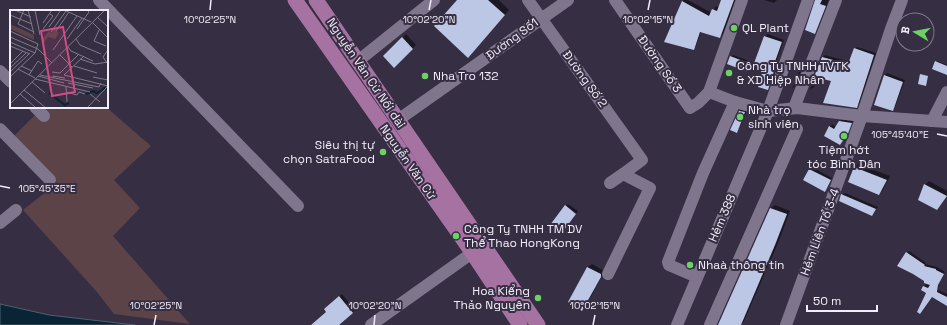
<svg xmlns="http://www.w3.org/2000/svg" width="947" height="325" viewBox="0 0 947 325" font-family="'Space Grotesk',sans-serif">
<rect width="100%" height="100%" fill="#362e42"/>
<path fill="#5b4347" d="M43,107H106L151,146L114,180L140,208L113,236L190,324L114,314L97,292L23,210L57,183L14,136Z"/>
<path fill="#092434" stroke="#4f606f" d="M0,304L49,315L135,325H0Z"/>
<g fill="#0007">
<path d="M458,0H499L509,10L473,51Z"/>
<path d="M684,0H688L712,13L716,6L720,8L723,0H735L723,34L720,37L701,32L696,46L693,49L682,2Z"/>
<path d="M764,0H777L774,3Z"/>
<path d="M816,0H829L817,30L815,33Z"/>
<path d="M927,25L930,26L927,32Z"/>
<path d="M406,34L416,45L394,67L385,56Z"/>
<path d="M768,34L784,40L774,68L776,69L770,86L767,88L764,71L754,66L765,36Z"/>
<path d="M857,47L876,53L859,104L857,106L833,81L818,77L814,87L810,90L823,57L825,55L850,62L855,49Z"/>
<path d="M733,55L752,62L750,68L748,71L731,57Z"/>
<path d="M937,61L947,65V74L936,62Z"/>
<path d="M800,71H801L795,86L792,89L798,73Z"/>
<path d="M887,73L905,80L895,107L892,110L884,76Z"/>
<path d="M742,109L747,110L739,129L736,132L740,112Z"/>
<path d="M842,119L853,121L845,138L825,135L832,124L836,127Z"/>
<path d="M858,164L890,176L883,190L879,194L854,168Z"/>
<path d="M812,167L832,178L825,191L805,180Z"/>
<path d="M929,181L947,191V196L937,209L925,185Z"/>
<path d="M845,193L878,207L872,215L842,195Z"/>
<path d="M568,204L578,211L563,230L566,206Z"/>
<path d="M775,205L790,211L779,241L744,321L741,325H719L771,208Z"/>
<path d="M909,251L926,263L925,264L937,267L945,272L939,282L938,290L947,294V305L922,290L926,284L930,286L931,284L907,253Z"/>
<path d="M592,264L604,271V272L586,306L582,309L569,302L588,267Z"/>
<path d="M342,294L355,310L336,325H318L327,312L325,309Z"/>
</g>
<g fill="#bcc6e5">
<path d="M457,0H488L505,15L468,58L434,26Z"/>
<path d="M721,0H734L720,38L700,32L694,50L664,42L682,1L709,16L712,9L717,11Z"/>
<path d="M815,0H822L820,4L826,6L815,34L805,30Z"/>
<path d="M764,36L782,42L772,70L774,71L768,90L758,87L762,72L753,66Z"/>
<path d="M402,37L413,49L394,68L383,56Z"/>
<path d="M854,48L874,55L857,108L823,103L831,81L814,77L822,57L848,64Z"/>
<path d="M730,56L751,64L748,72L727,64Z"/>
<path d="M935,61L947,66V75L932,69Z"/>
<path d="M920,74L928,76L926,86L918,84Z"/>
<path d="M884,75L903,82L893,111L874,105Z"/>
<path d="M739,111L745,112L737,133L730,130Z"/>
<path d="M839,121L852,123L846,139H844L840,145L824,136L829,126L834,129Z"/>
<path d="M854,167L887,180L879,195L848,182Z"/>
<path d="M809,169L831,180L825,192L803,180Z"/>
<path d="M924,184L947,196L937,210L918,200Z"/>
<path d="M841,194L876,209L872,216L839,201Z"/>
<path d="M565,205L576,214L561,234L550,225Z"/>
<path d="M770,208L787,214L775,245L741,325H718Z"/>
<path d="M906,252L925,265L924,266L936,269V270L944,274L938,285L937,292L947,297V306L932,297L920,314L917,312L926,293L921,290L923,286L928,288L930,285L924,283V281L913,274L897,266Z"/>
<path d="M587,267L601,274V277L582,311L568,302Z"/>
<path d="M339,296L353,313L339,325H311L326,312L324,309Z"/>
</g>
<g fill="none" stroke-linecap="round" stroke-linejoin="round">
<g stroke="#7f768d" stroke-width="12">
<path d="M99,0L298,206"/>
<path d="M528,0L642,160L623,174L650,188L608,274"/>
<path d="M615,0L690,108L698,103L709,92L742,0"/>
<path d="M358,61L434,0"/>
<path d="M0,71L11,82"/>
<path d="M709,92L735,102L768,111L797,108L862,116L947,122"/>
<path d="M35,107L44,116"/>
<path d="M794,108L836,0"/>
<path d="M398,120L568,0"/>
<path d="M932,121L947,92"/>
<path d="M0,129L50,180"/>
<path d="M610,183L623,174"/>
<path d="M0,223L16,210"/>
<path d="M697,277L669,265L668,262L703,173L735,102"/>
<path d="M371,325L479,248"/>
<path d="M677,325L768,111L808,0"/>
<path d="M710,325L797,129"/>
<path d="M786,325L862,116L891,29L902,0"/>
</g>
<g stroke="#a672a2" stroke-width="15">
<path d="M295,0L469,248L520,325"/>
<path d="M316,0L538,325"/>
</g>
</g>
<path fill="none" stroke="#f2edfa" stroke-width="1.5" d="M210,10L211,0M429,10L431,0M648,10L650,0M937,134L947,136M0,186L10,188M154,325L156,315M374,325L375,315M593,325L595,315"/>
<g fill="#6ad363" stroke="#362e42" stroke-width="1.5">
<circle cx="734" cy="28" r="4"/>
<circle cx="729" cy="73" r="4"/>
<circle cx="425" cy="76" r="4"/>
<circle cx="740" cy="117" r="4"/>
<circle cx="844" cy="136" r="4"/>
<circle cx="383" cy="152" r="4"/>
<circle cx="456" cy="236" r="4"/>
<circle cx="690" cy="265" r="4"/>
<circle cx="538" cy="298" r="4"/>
</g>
<g text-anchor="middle" stroke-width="4" stroke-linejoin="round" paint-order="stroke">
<g font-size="12" fill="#f2edfa" stroke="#362e42" text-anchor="start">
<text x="742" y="32">QL Plant</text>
<text x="737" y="70">Công Ty TNHH TVTK<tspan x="737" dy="14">&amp; XD Hiệp Nhân</tspan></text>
<text x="433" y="80">Nha Tro 132</text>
<text x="748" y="114">Nhà trọ<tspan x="748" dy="14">sinh viên</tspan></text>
<text x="375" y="149" text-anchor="end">Siêu thị tự<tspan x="375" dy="14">chọn SatraFood</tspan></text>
<text x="844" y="154" text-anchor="middle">Tiệm hớt<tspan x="844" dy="14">tóc Bình Dân</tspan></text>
<text x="464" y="233">Công Ty TNHH TM DV<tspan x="464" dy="14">Thể Thao HongKong</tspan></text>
<text x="698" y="269">Nhaà thông tin</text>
<text x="530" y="295" text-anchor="end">Hoa Kiểng<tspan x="530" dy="14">Thảo Nguyên</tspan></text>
</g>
<g font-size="12" fill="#f2edfa" stroke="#362e42">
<text transform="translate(512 39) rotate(-36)" y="4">Đường Số1</text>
<text transform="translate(660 64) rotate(55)" y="4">Đường Số 3</text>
<text transform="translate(366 73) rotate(56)" y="4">Nguyễn Văn Cừ Nối dài</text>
<text transform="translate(585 79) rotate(54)" y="4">Đường Số 2</text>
<text transform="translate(408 162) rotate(55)" y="4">Nguyễn Văn Cừ</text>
<text transform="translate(722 218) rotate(-67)" y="4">Hẻm 388</text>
<text transform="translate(820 232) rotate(-70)" y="4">Hẻm Liên Tổ 3-4</text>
</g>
</g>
<g transform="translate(10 10)">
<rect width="98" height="98" fill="#362e42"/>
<path d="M0,14L24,25V30L0,19ZM44,19L49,23L45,29L38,27L33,34V28L39,21L41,23Z" fill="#5b4347"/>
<path fill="none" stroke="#092434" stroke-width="2" d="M39,83L55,95L59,93M76,84L83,81L87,83L95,78L98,79"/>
<path fill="none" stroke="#817a8c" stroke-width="1" d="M5,0L21,7M14,0L8,14L24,22M18,0L24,24M25,0L30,25M54,0L81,12M0,5L22,14M87,7L98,17M33,13L42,0M83,13L98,28M39,17L51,0M33,19L43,6L40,4M67,19L79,2L77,0M89,20L84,31L96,36M0,21L28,34L25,43L0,67M46,21L59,2M41,22L56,1M0,27L28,39L42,53M57,29L72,8M66,29L70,35L91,44M0,32L25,43M0,36L20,44M58,37L61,41L83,51M43,40L67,6M50,45L62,57M74,46L54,65L98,76M70,49L85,54L98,52M97,53L93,47L98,40M0,54L13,41M11,56L22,61M64,56L87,63M0,58L16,43M8,59L25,68M0,62L19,44M42,62L50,63L69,44M19,65L28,51L32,54M30,65L89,77L91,73M28,66L54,73M83,67L98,70M43,68V66L55,68M25,69L80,82M22,72L35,83M58,73L83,78M56,76L57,92M14,80L36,98M56,82L67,85L69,82L75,84M10,84L25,97M80,84L90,92M0,94L95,0M77,98L98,76"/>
<path fill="#ce4d83" fill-opacity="0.15" stroke="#ce4d83" stroke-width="2" d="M53,17L65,82L42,86L31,21Z"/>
<rect width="98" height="98" fill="none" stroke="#f2edfa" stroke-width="2"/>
</g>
<g font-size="10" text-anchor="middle" fill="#f2edfa" stroke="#362e42" stroke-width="4" stroke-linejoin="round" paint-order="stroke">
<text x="210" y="23">10°02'25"N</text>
<text x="429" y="23">10°02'20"N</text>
<text x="648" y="23">10°02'15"N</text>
<text x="900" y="138">105°45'40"E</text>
<text x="47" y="192">105°45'35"E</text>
<text x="156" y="309">10°02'25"N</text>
<text x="375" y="309">10°02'20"N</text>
<text x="595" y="309">10°02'15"N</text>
</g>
<g transform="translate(915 32) rotate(280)"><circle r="19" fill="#362e42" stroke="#817a8c"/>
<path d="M0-3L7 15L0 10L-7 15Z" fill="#6ad363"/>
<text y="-6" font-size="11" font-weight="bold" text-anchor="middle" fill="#f2edfa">B</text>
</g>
<path d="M807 305v6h70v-6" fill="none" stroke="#f2edfa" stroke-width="2"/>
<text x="813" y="305" font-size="12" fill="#f2edfa" stroke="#362e42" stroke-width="3" paint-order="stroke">50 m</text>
</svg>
